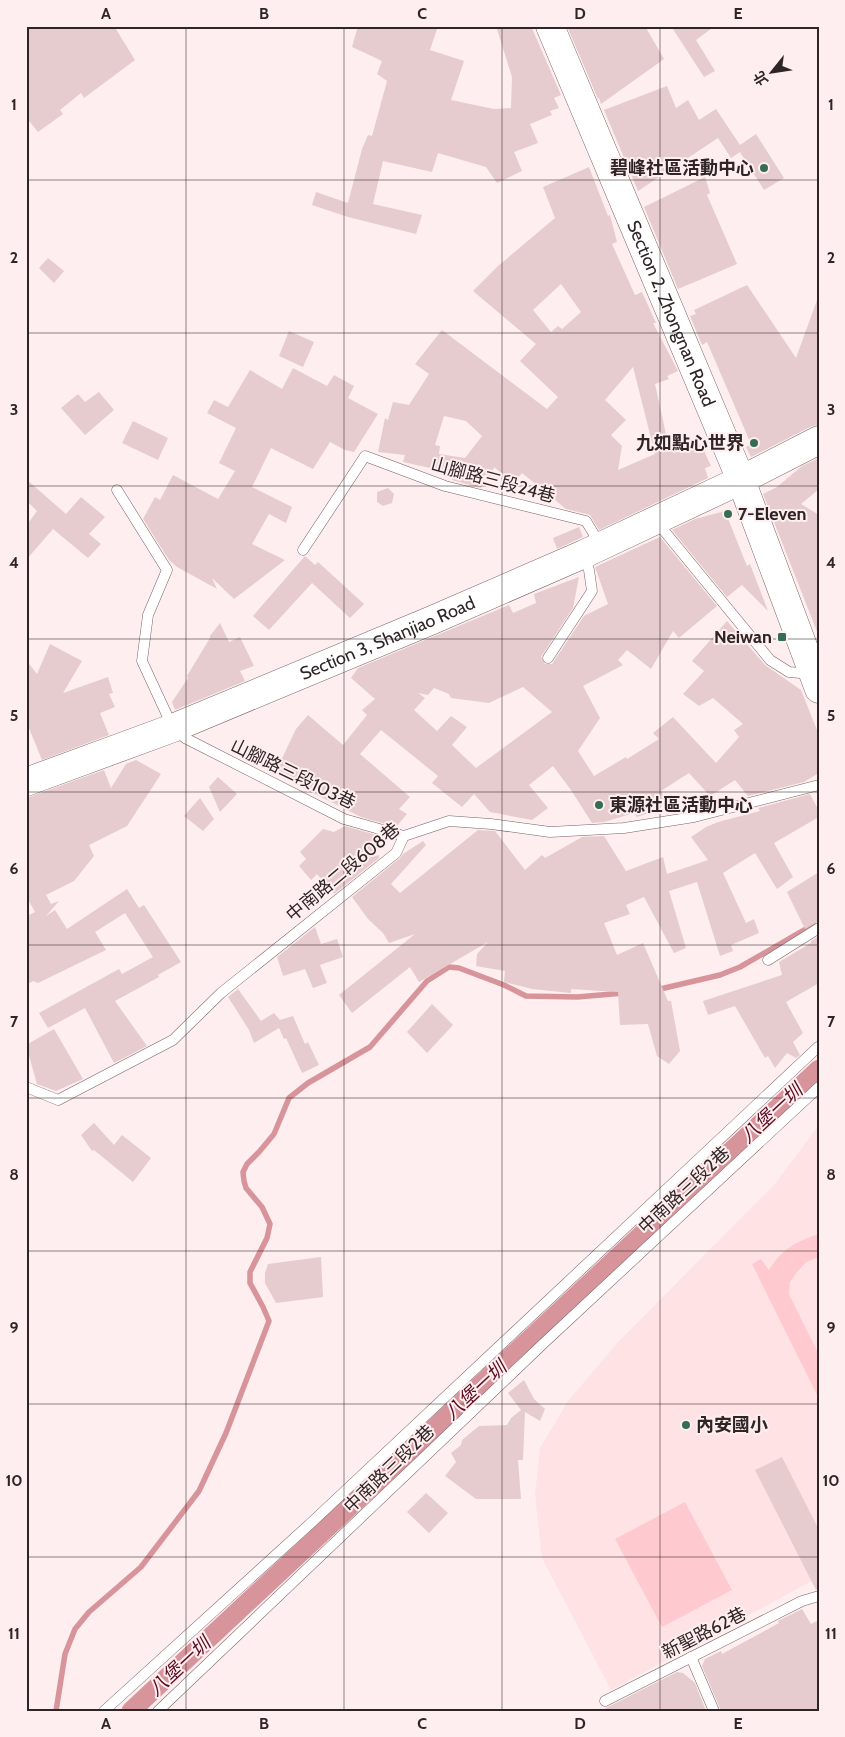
<svg xmlns="http://www.w3.org/2000/svg" width="845" height="1737" viewBox="0 0 845 1737" font-family="Cabin,'Noto Sans TC',sans-serif">
<rect width="100%" height="100%" fill="#feeeef"/>
<path fill="#ffe2e4" d="M819,1125V1577L611,1690L542,1558L535,1495L540,1448L568,1401L619,1341L774,1185Z"/>
<g fill="#ffcacf">
<path d="M819,1234V1257L806,1262L797,1272L790,1282L789,1294L819,1355V1399L752,1264L761,1259L769,1270C782,1249 795,1242 819,1234Z"/>
<path d="M685,1502L732,1590L662,1627L615,1539Z"/>
</g>
<g fill="none" stroke-linecap="round" stroke-linejoin="round">
<g stroke="#d7949b" stroke-width="5.5">
<path d="M656,990L720,975L740,967L806,929L813,923"/>
<path d="M56,1711L65,1654L75,1629L89,1612L141,1567L199,1491L226,1433L269,1321L263,1307L250,1283V1272L267,1238L270,1224L262,1207L246,1188L244,1181L243,1172L247,1164L259,1152L274,1134L289,1098L308,1083L370,1047L427,981L449,967L459,968L504,985L526,996L577,997L624,993"/>
</g>
<path stroke="#d7949b" stroke-width="19" d="M131,1711L819,1069"/>
</g>
<g fill="#e6ccce" fill-rule="evenodd">
<path d="M26,26H114L135,60L84,98L81,93L60,110L63,114L38,132L26,117Z"/>
<path d="M358,26H438L430,50L464,61L451,100L494,109L511,108L512,77L496,26H531L561,95L554,98L559,108L550,111L552,115L530,124L538,143L514,152L522,171L497,183L486,167L438,153L432,172L383,161L373,204L422,215L416,234L348,217L312,205L316,192L348,203L362,149L368,135L372,136L387,81L377,74L382,61L352,47Z"/>
<path d="M567,26H645L664,59L601,104L599,98L598,99Z"/>
<path d="M671,26H715L696,40L715,71L704,77Z"/>
<path d="M667,86L676,108L688,100L699,120L716,109L740,145L756,134L784,178L764,190L740,152L731,158L718,138L638,191L604,110Z"/>
<path d="M589,167L608,216L610,215L617,242L612,244L635,295L642,292L656,323H653L678,371L667,376L669,379L655,384L669,448L691,438L695,446L701,444L711,466L705,468L708,478L599,530L590,515L566,509L522,473L513,483L494,467L491,477L484,475L481,488L452,480L453,473L403,462L405,455L378,452L385,418L388,420L393,402L409,405L429,374L415,364L442,330L547,409L558,397L520,361L536,344L473,291L498,266L555,218L543,187ZM561,284L581,312L562,329L558,326L551,332L533,310ZM633,367L655,454L618,470L622,446L611,435L626,420L605,400ZM444,416L466,421L482,436L465,458L439,454L440,446L435,445Z"/>
<path d="M705,177L710,193L707,195L737,264L678,289L644,207Z"/>
<path d="M48,258L64,271L54,283L39,268Z"/>
<path d="M747,285L796,358L817,300L819,301V425L812,426L751,457L746,447L751,444L707,342L702,345L690,316L696,314L694,310Z"/>
<path d="M289,331L314,342L303,367L279,356Z"/>
<path d="M293,368L327,386L334,375L354,386L348,398L378,414L354,452L345,450L330,442L313,469L271,448L252,487L292,507L286,523L269,514L252,544L285,560L234,599L212,578L217,589L177,567L169,560L143,519L155,497L160,500L173,475L218,499L235,471L219,463L236,428L207,413L214,400L228,407L250,370L282,389Z"/>
<path d="M99,392L114,410L85,435L61,408L78,394L85,402Z"/>
<path d="M133,421L168,438L158,460L122,443Z"/>
<path d="M819,458V489L801,504L819,515L818,634L763,494L777,487L802,466Z"/>
<path d="M26,479L66,514L81,497L105,517L89,534L101,544L88,558L53,529L26,560V526L37,511L26,500Z"/>
<path d="M388,488L394,494L392,503L383,506L377,502V492Z"/>
<path d="M725,511L747,566L750,564L768,611L742,585L727,597L672,530L695,519Z"/>
<path d="M579,527L583,537L557,549L553,538Z"/>
<path d="M660,537L717,606L679,638L673,631L651,669L627,650L618,660L623,665L583,686L600,718L578,751L594,776L626,757L627,759L659,739L653,733L673,717L716,763L739,737L734,730L743,724L713,698L699,706L683,694L704,671L692,661L727,621L765,665L801,690L819,735V773L804,782L748,796L735,780L710,796L689,773L661,791L667,801L652,812L637,817L634,813L604,822L592,823L571,790L553,766L529,785L548,808L532,820L490,812L474,794L462,807L432,783L438,776L381,730L360,754L410,797L399,809L407,814L396,827L361,817L293,783V781L276,771L296,729L308,715L343,745L367,715L362,710L375,699L351,678L358,668L509,605L513,613L536,603L534,594L579,577L573,608L541,657L545,664H552L584,616L608,604L595,567ZM523,687L552,712L476,768L452,745L467,727L451,716L437,731L414,710L425,698L418,693L428,695L434,688L449,694L451,698L489,703Z"/>
<path d="M305,556L315,565L318,562L364,604L350,618L312,583L269,630L253,616Z"/>
<path d="M220,623L229,642L240,637L254,666L240,671L245,681L175,710L172,702L188,678L187,676L210,638V636Z"/>
<path d="M50,644L82,661L63,693L108,677L113,693L109,694L115,707L100,713L109,735L42,760L26,721V660L37,674Z"/>
<path d="M136,760L161,774L127,826L89,845L94,856L74,881L46,895L51,904L59,901L46,916L55,910L67,929L127,889L139,908L144,905L181,962L158,975L159,977L115,1001L147,1046L114,1063L85,1008L48,1028L39,1013L119,969L122,974L153,957L125,913L95,932L106,950L38,983L33,981L26,985V912L29,915L35,912L26,896V798L104,770L111,788L126,764Z"/>
<path d="M218,777L237,794L220,812L209,787Z"/>
<path d="M810,794L819,811V817L774,843L793,877L777,889L755,853L723,873L746,923L754,919L759,933L731,945L733,951L720,956L697,882L669,891L686,948L674,953L644,897L626,905L630,914L604,923L617,955L643,943L668,1001H671L680,1051L669,1064L657,1056L648,1024L620,1025L618,992L571,989V993L532,989L504,982L505,971L476,966L477,954L488,942L419,982L410,967L352,1013L339,995L415,934L389,943L383,933L368,919L352,897L400,858L403,854L423,841L426,845L391,884L400,893L478,830L495,831L525,870L542,855L545,858L582,837L604,836L626,871L663,857L667,874L708,860L691,837L706,827L718,822L760,811L758,808Z"/>
<path d="M200,798L214,819L203,831L184,816Z"/>
<path d="M345,826L380,836V845L368,858L379,855V858L334,894L317,874L311,880L299,866L306,859L300,852L323,829L334,832Z"/>
<path d="M819,872V921L805,929L787,892Z"/>
<path d="M315,927L321,944L337,939L343,957L320,965L327,983L313,988L305,969L283,976L277,957Z"/>
<path d="M819,936V983L786,1002L803,1033L793,1042L800,1055L796,1058L787,1053L775,1068L768,1056L765,1058L735,1006L708,1015L703,1001L782,975L779,962L811,943V941Z"/>
<path d="M238,989L261,1021L274,1013L280,1020L293,1016L305,1044L308,1042L319,1065L302,1073L286,1038L284,1039L279,1028L254,1043L249,1030L228,997Z"/>
<path d="M432,1004L453,1025L427,1053L407,1032Z"/>
<path d="M54,1029L83,1079L56,1091L37,1084L26,1045Z"/>
<path d="M94,1123L114,1145L122,1135L151,1158L133,1182L94,1150L92,1151L81,1135Z"/>
<path d="M321,1257L323,1297L276,1303L265,1283V1273L268,1264Z"/>
<path d="M524,1380L534,1399L545,1409L540,1421L525,1412L523,1460H518L521,1499H476L445,1476L456,1462L451,1453L461,1445L462,1440L479,1426L507,1425L511,1418L521,1410L508,1393Z"/>
<path d="M782,1457L819,1530V1589L816,1590L755,1470Z"/>
<path d="M426,1493L448,1513L429,1533L407,1512Z"/>
<path d="M802,1609L811,1624L819,1620V1711H721L702,1666L705,1659L721,1651L722,1654L779,1623L778,1621Z"/>
<path d="M677,1672L683,1673L695,1683L706,1711H600Z"/>
</g>
<g fill="none" stroke-linecap="round" stroke-linejoin="round">
<defs>
<g id="lane">
<path d="M117,490L167,570L148,615L142,661L173,728L185,738L344,819L404,836"/>
<path d="M656,521L770,660L789,672L812,674"/>
<path d="M303,550L365,456L445,486L586,521L601,546"/>
<path d="M548,658L592,591L589,570L584,556"/>
<path d="M768,960L819,928"/>
<path d="M26,1087L58,1100L173,1040L221,993L396,853L404,836L449,821L491,824L550,832L624,828L694,817L819,785"/>
<path d="M691,1657L714,1711"/>
<path d="M605,1701L802,1601L819,1596"/>
<path d="M104,1711L312,1522L818,1047"/>
<path d="M158,1711L545,1342L819,1087"/>
</g>
<g id="secondary">
<path id="s1" d="M550,26L741,480L819,689"/>
<path id="s2" d="M26,782L173,728L430,621L584,554L741,480L819,440"/>
</g>
</defs>
<use href="#lane" stroke="#786264" stroke-width="11"/>
<use href="#secondary" stroke="#786264" stroke-width="29"/>
<use href="#lane" stroke="#fff" stroke-width="10"/>
<use href="#secondary" stroke="#fff" stroke-width="28"/>
</g>
<path fill="none" stroke="#2f2526" stroke-width="1" stroke-opacity="0.55" d="M186,26V1711M344,26V1711M502,26V1711M660,26V1711M26,180H819M26,333H819M26,486H819M26,639H819M26,792H819M26,945H819M26,1098H819M26,1251H819M26,1404H819M26,1557H819"/>
<g fill="#356c53" stroke="#feeeef" stroke-width="2">
<circle cx="764" cy="168" r="5"/>
<circle cx="754" cy="443" r="5"/>
<circle cx="728" cy="514" r="5"/>
<rect x="777" y="632" width="10" height="10" rx="2.5"/>
<circle cx="599" cy="805" r="5"/>
<circle cx="686" cy="1425" r="5"/>
</g>
<g text-anchor="middle" stroke-width="4" stroke-linejoin="round" paint-order="stroke">
<g font-size="18" font-weight="bold" fill="#2f2526" stroke="#feeeef" text-anchor="end">
<text x="754" y="174">碧峰社區活動中心</text>
<text x="744" y="449">九如點心世界</text>
<text x="738" y="520" text-anchor="start">7-Eleven</text>
<text x="772" y="643">Neiwan</text>
<text x="609" y="811" text-anchor="start">東源社區活動中心</text>
<text x="696" y="1431" text-anchor="start">內安國小</text>
</g>
<g font-size="18" fill="#2f2526" stroke="#feeeef">
<text dy="6" stroke="none"><textPath href="#s1" startOffset="312">Section 2, Zhongnan Road</textPath></text>
<text transform="translate(493 480) rotate(15)" y="6">山腳路三段24巷</text>
<text dy="6" stroke="none"><textPath href="#s2" startOffset="389">Section 3, Shanjiao Road</textPath></text>
<text transform="translate(293 774) rotate(26)" y="6">山腳路三段103巷</text>
<text transform="translate(343 872) rotate(-40)" y="6">中南路二段608巷</text>
<text transform="translate(684 1190) rotate(-43)" y="6">中南路三段2巷</text>
<text transform="translate(389 1469) rotate(-44)" y="6">中南路三段2巷</text>
<text transform="translate(704 1633) rotate(-27)" y="6">新聖路62巷</text>
</g>
<g font-size="19" font-style="italic" fill="#5b0a20" stroke="#feeeef">
<text transform="translate(771 1113) rotate(-43)" y="7">八堡一圳</text>
<text transform="translate(475 1390) rotate(-43)" y="7">八堡一圳</text>
<text transform="translate(179 1666) rotate(-43)" y="7">八堡一圳</text>
</g>
</g>
<rect width="845" height="1737" fill="none" stroke="#feeeef" stroke-width="55"/>
<g transform="translate(772 72) rotate(240)" stroke="#feeeef" stroke-width="4" paint-order="stroke">
<path d="M0-4L9 19L0 12L-9 19Z" fill="#2f2526"/>
<text y="-8" font-size="14" font-weight="bold" text-anchor="middle" fill="#2f2526">北</text>
</g>
<rect x="28" y="28" width="790" height="1682" fill="none" stroke="#2f2526" stroke-width="2"/>
<g font-size="16" text-anchor="middle" font-weight="bold" fill="#2f2526">
<text x="106" y="19">A</text>
<text x="264" y="19">B</text>
<text x="422" y="19">C</text>
<text x="580" y="19">D</text>
<text x="738" y="19">E</text>
<text x="14" y="110">1</text>
<text x="831" y="110">1</text>
<text x="14" y="263">2</text>
<text x="831" y="263">2</text>
<text x="14" y="415">3</text>
<text x="831" y="415">3</text>
<text x="14" y="568">4</text>
<text x="831" y="568">4</text>
<text x="14" y="721">5</text>
<text x="831" y="721">5</text>
<text x="14" y="874">6</text>
<text x="831" y="874">6</text>
<text x="14" y="1027">7</text>
<text x="831" y="1027">7</text>
<text x="14" y="1180">8</text>
<text x="831" y="1180">8</text>
<text x="14" y="1333">9</text>
<text x="831" y="1333">9</text>
<text x="14" y="1486">10</text>
<text x="831" y="1486">10</text>
<text x="14" y="1639">11</text>
<text x="831" y="1639">11</text>
<text x="106" y="1729">A</text>
<text x="264" y="1729">B</text>
<text x="422" y="1729">C</text>
<text x="580" y="1729">D</text>
<text x="738" y="1729">E</text>
</g>
</svg>
